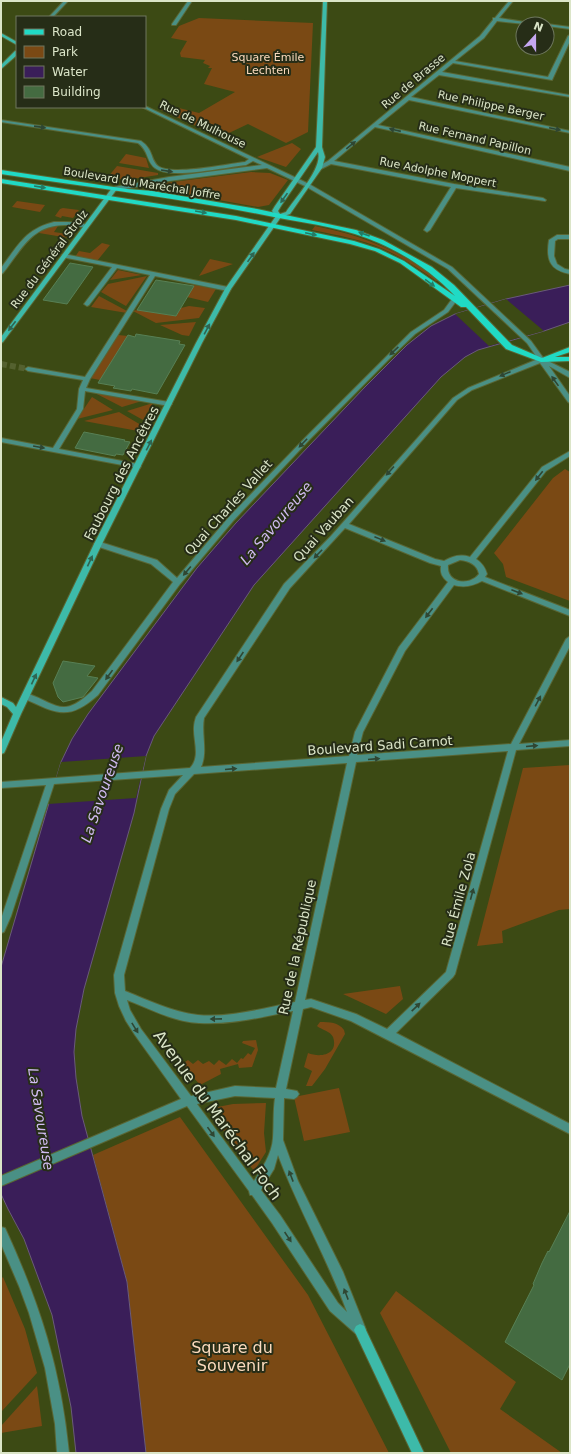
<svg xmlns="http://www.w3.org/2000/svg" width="571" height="1454" viewBox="0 0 571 1454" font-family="'DejaVu Sans',sans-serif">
<rect width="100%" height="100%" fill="#3c4a14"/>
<g fill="#7a4914">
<path d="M199,18L313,23L308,132L286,143L248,124L229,133L225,132L218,136L220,137L161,110L167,105L199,113L235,92L204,84L212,68H208L210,66L203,63L205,60L181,57L180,53L187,41L171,38L179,26Z"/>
<path d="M292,143L301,149L286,167L257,157Z"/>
<path d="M126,154L146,158L149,168L119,163Z"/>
<path d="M117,166L158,173V175L126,180L108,177Z"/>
<path d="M251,172L270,173L288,180L269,205L258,207L141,186Z"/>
<path d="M17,201L45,205L40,212L12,207Z"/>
<path d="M63,208L79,210L73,218L62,216L61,218L55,216L60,209Z"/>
<path d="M55,226H58L54,232L67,234L71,228L75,230L69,238L39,233L41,230Z"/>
<path d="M315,226C361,235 402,251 439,280L436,281C419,269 402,257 383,249C361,239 336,235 312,230Z"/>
<path d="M102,243L110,245L97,261L75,257L79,251L90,253Z"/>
<path d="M210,259L233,264L199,276Z"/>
<path d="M118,270L142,275L110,280Z"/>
<path d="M147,276L126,306L101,292L108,284Z"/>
<path d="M194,285L216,289L208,302L187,297Z"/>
<path d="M99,296L127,311V313L91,307Z"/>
<path d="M189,306L205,308L199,318L156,323L133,311L137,310L176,316L181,308Z"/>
<path d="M196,322L189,336L182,335L160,325Z"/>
<path d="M118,335L128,336L100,380L90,378Z"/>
<path d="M95,393L142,401L122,407Z"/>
<path d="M92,397L113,410L77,419Z"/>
<path d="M153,403L143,420L127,411Z"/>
<path d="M119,412L141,425L138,431L84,421Z"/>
<path d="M565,469L570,472V601L506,577L503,564L494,553L553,478Z"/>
<path d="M570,765V909L559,910L502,931L503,943L477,946L523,768Z"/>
<path d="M400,986L403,999L386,1014L343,994Z"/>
<path d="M320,1022C330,1022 338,1022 344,1030L345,1034L325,1069L312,1086H306L312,1071L304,1067L308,1053C320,1058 339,1055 333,1037C330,1031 322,1030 317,1026Z"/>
<path d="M256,1040L258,1050L252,1067L239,1068L238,1064L220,1069L221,1074L200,1085L182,1064L188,1060L193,1064L198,1060L203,1064L209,1061L214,1065L219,1060L226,1065L232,1059L237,1063L241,1058L243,1059L248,1053L251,1055L255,1048L242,1043L243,1041Z"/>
<path d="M339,1088L350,1132L304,1141L294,1097Z"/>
<path d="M266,1103L264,1133L266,1152L254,1171L207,1109L233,1104Z"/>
<path d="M180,1117L308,1295L389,1453H146L127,1282L93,1155Z"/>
<path d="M3,1277L25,1329L37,1373L1,1412V1279Z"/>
<path d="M396,1291L516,1382L500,1409L562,1453H451L380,1313Z"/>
<path d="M37,1386L42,1426L1,1433V1426Z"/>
</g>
<path fill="#3a1e59" stroke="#6a5a7a" d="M570,285V322L544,331L478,350L465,357L441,377L254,585L154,736L146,756L134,813L84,989L76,1029L74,1052L76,1078L82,1116L127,1282L146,1453H76L71,1407L52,1315L24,1239L8,1209L1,1194V967L61,762L72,739L88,714L197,568L236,523L365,387L407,345L431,326L455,314L506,299Z"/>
<g fill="#3c4a14">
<path d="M506,299L544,331L489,346L455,314Z"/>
<path d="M146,756L136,798L48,804L61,762Z"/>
</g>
<g fill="#446b41" stroke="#588055">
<path d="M70,263L93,267L67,304L43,300Z"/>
<path d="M156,280L194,286L176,316L137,310Z"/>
<path d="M136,334L180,341L179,344L185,345L157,394L132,389L131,391L113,388L115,386L98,383L128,335L135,337Z"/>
<path d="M84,432L125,440L124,441L130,442L123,455L116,454L115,456L75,448Z"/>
<path d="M63,661L95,666L87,676L98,678L83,697L63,702L58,697L53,683Z"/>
<path d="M570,1211V1364L562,1380L505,1342L534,1285L533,1284L542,1263L548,1251L549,1252Z"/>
</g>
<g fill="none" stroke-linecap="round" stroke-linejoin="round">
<path stroke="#54612f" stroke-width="6" stroke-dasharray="6 3" stroke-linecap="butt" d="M1,364L28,369"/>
<defs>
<g id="street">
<path d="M64,1H68L53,17H49Z"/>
<path d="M188,1H192L176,25H172V24Z"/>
<path d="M509,1H513L499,18L538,24H525L497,21L484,38L455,61L548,77L568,36L570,35V41L552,80L453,63L442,72L569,95L570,97L439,75L411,97L570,131V133L409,100L378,125L570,167V171L375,127L334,161L454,184L543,198L546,200L545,201L456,188L430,230L427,232L424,230L451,187L331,164L321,169H317V167L328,161L480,36L493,20V18H495Z"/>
<path d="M546,24H547L570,27V29L547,26V24Z"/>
<path d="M145,106L309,184L452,267L531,341L544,359L570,372V378L549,366L570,396V403L568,402L540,363L472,390L457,400L349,524L435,559L444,561C453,556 460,554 470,557L542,467L570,451V456L546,471L476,559C482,563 485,567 487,574L485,577L570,610V616L482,581C473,586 464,588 454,585L405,651L363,732L357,755L511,744L566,639L570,636V646L519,744L570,740V746L516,750L455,974L453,977L396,1033L570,1124V1134L351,1021L311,1007L303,1009L286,1089L297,1091L299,1094L297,1097L294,1099L284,1098L283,1140L298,1181L343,1272L365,1327L366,1330L364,1334L360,1336L356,1334L330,1311L272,1223L252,1195H250L249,1191L187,1106L1,1186V1176L181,1099L135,1035L126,1021L119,1006L115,993L114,975L161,809L169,790L183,775L54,784L11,916L4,932L1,933V919L46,785L1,788V782L190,768C201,757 193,740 194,727C194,724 195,720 196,717L284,584L331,536L453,398L468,388L538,359L527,343L448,269L305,186L267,168L169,181L114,191L111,189L114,187L169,177L262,165L253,161L246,165C226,167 170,180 155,168C146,161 149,151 138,143L1,122V120L141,141C154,150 150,159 158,166C171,176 227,164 245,162L249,159L142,107H145ZM345,528L430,563L441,566C440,573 442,577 448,582L399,647L355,732L349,756L201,767C208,752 201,734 204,718L290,588ZM460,560C469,561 477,564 479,574C470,586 446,584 448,565ZM508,751L446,972L387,1029L356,1014L311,999L305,1000L356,762ZM347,763L295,1002C264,1008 230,1018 198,1015C172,1012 148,1000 125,991L124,975L169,809L175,794L194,774ZM127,1000C150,1009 174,1022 199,1023C231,1025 262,1017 293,1011L276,1088L235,1086L191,1096L141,1029L130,1010ZM235,1096L275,1098C273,1111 274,1125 273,1138C272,1154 262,1168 254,1181L197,1104ZM278,1155C298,1208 327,1258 347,1312L338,1303L280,1215L261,1190L274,1169Z"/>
<path d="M54,222C65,222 80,221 89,226C83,229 74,225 67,225C32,224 22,249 3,273L1,274V268C18,246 25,229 54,222Z"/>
<path d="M557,235H570V239H558L555,241L554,256L557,264L565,269L570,270V274C549,270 546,259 549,240Z"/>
<path d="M64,254L228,287L231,289L228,291L155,276L90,379L86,388L169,402L172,404L169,406L85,391L83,409L59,449L138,464L141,466L140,468H138L1,442V438L53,448L77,409L79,389L83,380L28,371L25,369L28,367L85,377L150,275L117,268L89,305L87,306L84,304L112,267L62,257V255Z"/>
<path d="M454,298L457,300L448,312L415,334L389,359L310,439L233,521L180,584L98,695C68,722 56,713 23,698L22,696L23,694L26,693C58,704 62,719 92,691L173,582L151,564L96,546L94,544L96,542H100L157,560L177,578L229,517L306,437L411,332L444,310L452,299Z"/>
<path d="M1,1227L5,1228C40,1304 61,1370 69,1453H57L55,1424L45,1368L29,1313L19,1286L1,1244Z"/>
</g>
<g id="secondary">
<path d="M323,1H327L322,147L325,157L322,168L290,214L281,217L231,289L202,343L102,544L21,714L5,751L4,753L1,754V742L13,714L7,707L1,704V697L13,703L16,707L94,544L196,343L225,289L276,216L272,211L275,206L316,147ZM318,152C323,168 295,198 286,212L280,214L278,211L281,206Z"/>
<path d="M1,33L17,42V45L1,36Z"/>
<path d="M15,51H17V55L1,69V65Z"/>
<path d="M112,188L117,189L3,342L1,343V337Z"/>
<path d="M360,1324L364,1326L424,1453H412L354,1330L356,1326Z"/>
</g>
<path id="primary" d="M1,170L127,189L152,191L257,209L356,230L383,240L432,267L454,285L512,345L542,358L570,347V352L555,357H570V361L541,362L506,349L466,307H461L400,263L375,251L350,244L236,220L1,183V179L236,216L354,241L379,249L404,261L455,296C433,273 408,256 379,243C348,229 312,224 279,218C187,199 94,188 1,174Z"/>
</defs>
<use href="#street" stroke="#596634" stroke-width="2"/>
<use href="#secondary" stroke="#596634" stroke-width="2"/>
<use href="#primary" stroke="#596634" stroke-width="2"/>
<use href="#street" fill="#4a9085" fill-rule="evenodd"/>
<use href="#secondary" fill="#3dbaa9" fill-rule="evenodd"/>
<use href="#primary" fill="#20dac5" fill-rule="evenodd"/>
</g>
<defs><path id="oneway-solid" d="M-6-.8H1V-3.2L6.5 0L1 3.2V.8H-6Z"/></defs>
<g fill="#2f4632">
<use href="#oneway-solid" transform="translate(40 127) rotate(8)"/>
<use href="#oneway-solid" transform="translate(555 129) rotate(12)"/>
<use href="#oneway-solid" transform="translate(395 130) rotate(-167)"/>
<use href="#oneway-solid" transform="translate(351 145) rotate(-39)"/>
<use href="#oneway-solid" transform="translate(167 171) rotate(9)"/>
<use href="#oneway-solid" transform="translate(394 351) rotate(137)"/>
<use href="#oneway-solid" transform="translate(505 374) rotate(158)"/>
<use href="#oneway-solid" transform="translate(555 381) rotate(-125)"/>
<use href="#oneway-solid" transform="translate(303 443) rotate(134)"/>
<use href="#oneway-solid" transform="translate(39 447) rotate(10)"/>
<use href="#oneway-solid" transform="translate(390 471) rotate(132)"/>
<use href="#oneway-solid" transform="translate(539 476) rotate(128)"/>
<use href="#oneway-solid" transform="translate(380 539) rotate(22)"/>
<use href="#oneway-solid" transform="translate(318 554) rotate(134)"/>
<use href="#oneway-solid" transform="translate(187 571) rotate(130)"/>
<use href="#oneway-solid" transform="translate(517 592) rotate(21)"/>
<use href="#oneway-solid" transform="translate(429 613) rotate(127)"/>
<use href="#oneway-solid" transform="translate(240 657) rotate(124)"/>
<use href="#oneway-solid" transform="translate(109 675) rotate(126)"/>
<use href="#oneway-solid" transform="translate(538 701) rotate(-62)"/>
<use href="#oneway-solid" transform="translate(532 746) rotate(-5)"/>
<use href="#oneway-solid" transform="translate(374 759) rotate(-5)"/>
<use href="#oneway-solid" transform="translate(231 769) rotate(-5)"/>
<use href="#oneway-solid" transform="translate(472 894) rotate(-75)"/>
<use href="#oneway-solid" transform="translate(416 1007) rotate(-44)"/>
<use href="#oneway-solid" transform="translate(216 1019) rotate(179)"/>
<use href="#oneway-solid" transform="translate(135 1028) rotate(58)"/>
<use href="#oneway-solid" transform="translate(211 1132) rotate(54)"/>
<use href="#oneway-solid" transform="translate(291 1176) rotate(-111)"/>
<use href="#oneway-solid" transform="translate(288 1237) rotate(56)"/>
<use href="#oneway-solid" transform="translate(346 1294) rotate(-111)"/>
</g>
<g fill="#237b65">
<use href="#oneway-solid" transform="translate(40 187) rotate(9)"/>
<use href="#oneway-solid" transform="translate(201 212) rotate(10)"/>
<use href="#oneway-solid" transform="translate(311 234) rotate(12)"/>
<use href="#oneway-solid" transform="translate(364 234) rotate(-160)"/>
<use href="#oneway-solid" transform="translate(430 283) rotate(36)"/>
</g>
<g fill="#2f6551">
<use href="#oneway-solid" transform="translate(284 198) rotate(125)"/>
<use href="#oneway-solid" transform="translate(251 257) rotate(-55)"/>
<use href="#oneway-solid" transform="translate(12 326) rotate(127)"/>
<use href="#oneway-solid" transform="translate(207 329) rotate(-62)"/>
<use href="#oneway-solid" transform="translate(149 445) rotate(-63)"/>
<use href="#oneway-solid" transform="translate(90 561) rotate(-65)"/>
<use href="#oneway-solid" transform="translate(34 679) rotate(-65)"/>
</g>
<g text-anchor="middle" stroke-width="4" stroke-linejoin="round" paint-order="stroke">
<g font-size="11" fill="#fbdabd" stroke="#262d17">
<text x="268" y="61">Square Émile<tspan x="268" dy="13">Lechten</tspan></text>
</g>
<g font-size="11" fill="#dbe5c8" stroke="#262d17">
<text transform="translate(413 81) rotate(-40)" y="4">Rue de Brasse</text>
<text transform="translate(491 105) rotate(12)" y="4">Rue Philippe Berger</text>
<text transform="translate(203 124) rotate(26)" y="4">Rue de Mulhouse</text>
<text transform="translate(475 138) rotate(13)" y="4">Rue Fernand Papillon</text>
<text transform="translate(438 172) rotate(11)" y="4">Rue Adolphe Moppert</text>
<text transform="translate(142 183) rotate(9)" y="4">Boulevard du Maréchal Joffre</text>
<text transform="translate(49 259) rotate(-53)" y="4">Rue du Général Strolz</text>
</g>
<g font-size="13" fill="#dbe5c8" stroke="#262d17">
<text transform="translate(121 473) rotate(-63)" y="5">Faubourg des Ancêtres</text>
<text transform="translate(228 507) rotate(-48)" y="5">Quai Charles Vallet</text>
<text transform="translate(323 529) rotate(-48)" y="5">Quai Vauban</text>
<text transform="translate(380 745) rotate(-4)" y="5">Boulevard Sadi Carnot</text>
<text transform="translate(458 899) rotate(-75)" y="5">Rue Émile Zola</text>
<text transform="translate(297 947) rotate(-78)" y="5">Rue de la République</text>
</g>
<g font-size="14" font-style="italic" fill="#d1bbf2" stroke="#262d17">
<text transform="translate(276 523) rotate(-50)" y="5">La Savoureuse</text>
<text transform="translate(102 793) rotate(-71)" y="5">La Savoureuse</text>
<text transform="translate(41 1119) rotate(81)" y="5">La Savoureuse</text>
</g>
<g font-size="16" fill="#dbe5c8" stroke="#262d17">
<text transform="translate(218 1115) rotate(54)" y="6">Avenue du Maréchal Foch</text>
</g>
<g font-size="16" fill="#fbdabd" stroke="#262d17">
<text x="232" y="1353">Square du<tspan x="232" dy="18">Souvenir</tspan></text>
</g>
</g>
<rect width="571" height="1454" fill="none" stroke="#dbe5c8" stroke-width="4"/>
<rect x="16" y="16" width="130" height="92" fill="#262d17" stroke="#6e775e"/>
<rect x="24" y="29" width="20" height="6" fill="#20dac5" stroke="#6e775e"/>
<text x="52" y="36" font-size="12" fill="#dbe5c8">Road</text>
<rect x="24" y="46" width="20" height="12" fill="#7a4914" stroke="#6e775e"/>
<text x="52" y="56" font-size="12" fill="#dbe5c8">Park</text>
<rect x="24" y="66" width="20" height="12" fill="#3a1e59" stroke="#6e775e"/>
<text x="52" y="76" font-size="12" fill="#dbe5c8">Water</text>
<rect x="24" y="86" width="20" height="12" fill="#446b41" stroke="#6e775e"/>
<text x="52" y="96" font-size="12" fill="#dbe5c8">Building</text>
<g transform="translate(535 36) rotate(21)"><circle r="19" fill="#262d17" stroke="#6e775e"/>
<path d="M0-3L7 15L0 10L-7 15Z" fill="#c5a7f1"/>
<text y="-6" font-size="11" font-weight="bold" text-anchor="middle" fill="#dbe5c8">N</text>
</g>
</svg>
